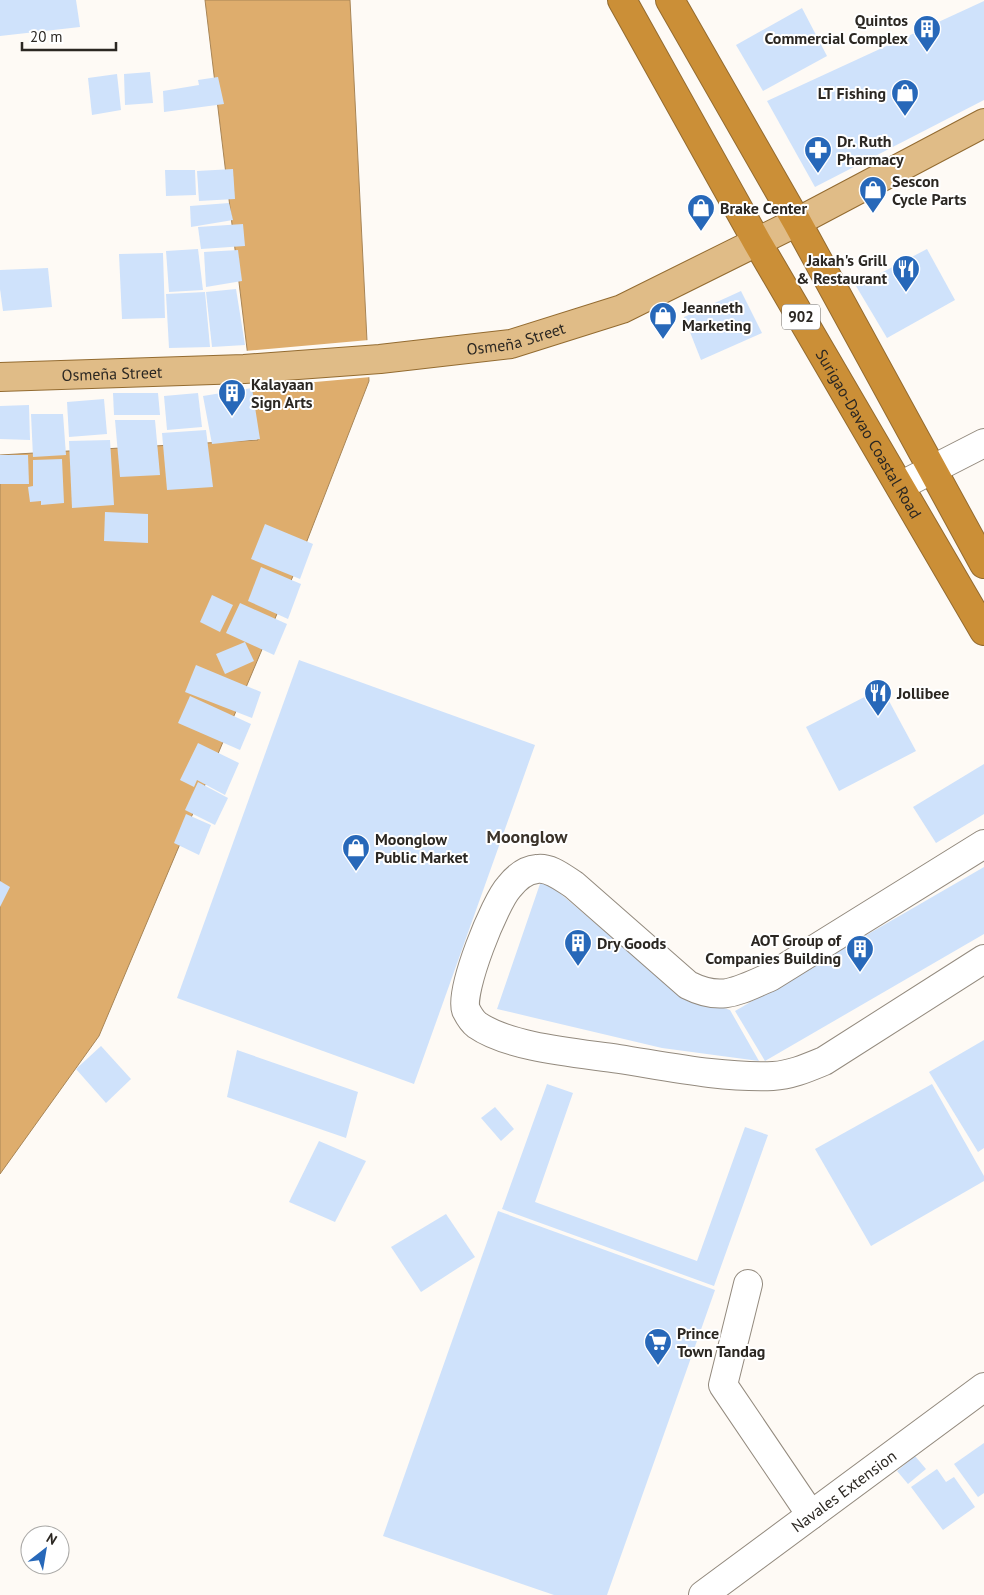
<svg xmlns="http://www.w3.org/2000/svg" width="984" height="1595" viewBox="0 0 984 1595" font-family="'PT Sans',sans-serif">
<rect width="100%" height="100%" fill="#fefaf5"/>
<path fill="#dead6d" stroke="#a88556" d="M205,0H350L369,381L298,564L99,1036L0,1174V455L258,440Z"/>
<path fill="#fefaf5" d="M369,340L371,377L249,388L245,351Z"/>
<g fill="#cfe2fb">
<path d="M0,0H76L80,27L0,36Z"/>
<path d="M984,1V100L815,187L767,101Z"/>
<path d="M802,8L827,56L763,91L736,45Z"/>
<path d="M150,72L153,103L125,105L124,74Z"/>
<path d="M117,74L121,110L92,115L88,78Z"/>
<path d="M218,77L224,104L164,112L163,91L199,85L198,80Z"/>
<path d="M233,169L235,199L199,201L197,171Z"/>
<path d="M165,170H195L196,195L166,196Z"/>
<path d="M229,203L233,220L191,227L190,206Z"/>
<path d="M243,224L245,246L201,249L198,227Z"/>
<path d="M198,249L203,290L169,292L166,251Z"/>
<path d="M927,249L955,300L887,338L856,286Z"/>
<path d="M238,250L242,281L206,287L204,252Z"/>
<path d="M163,253L165,318L122,319L119,254Z"/>
<path d="M48,268L52,307L3,311L0,289V270Z"/>
<path d="M236,289L245,345L212,347L206,292Z"/>
<path d="M741,291L762,333L701,360L684,317Z"/>
<path d="M205,292L210,347L169,348L166,294Z"/>
<path d="M252,388L260,439L212,444L203,396Z"/>
<path d="M113,393H158L160,415H114Z"/>
<path d="M198,393L202,427L167,430L164,396Z"/>
<path d="M104,399L107,434L69,437L67,402Z"/>
<path d="M29,405L30,440L0,439V406Z"/>
<path d="M31,414H63L66,455L33,457Z"/>
<path d="M115,420H155L160,475L120,477Z"/>
<path d="M206,430L213,487L167,490L162,433Z"/>
<path d="M110,440L114,505L72,508L69,441Z"/>
<path d="M0,455H28L29,484H0Z"/>
<path d="M62,459L64,503L41,505V501L30,502L28,487L33,486V460Z"/>
<path d="M105,512L148,514V543L104,541Z"/>
<path d="M265,524L313,544L300,579L251,559Z"/>
<path d="M261,567L301,584L288,619L248,601Z"/>
<path d="M212,595L233,605L220,632L200,622Z"/>
<path d="M240,603L287,624L274,655L226,633Z"/>
<path d="M245,642L254,661L225,674L216,654Z"/>
<path d="M299,660L535,745L414,1084L177,998Z"/>
<path d="M196,665L261,692L252,718L185,692Z"/>
<path d="M882,688L916,751L839,791L806,727Z"/>
<path d="M190,696L251,724L240,750L178,723Z"/>
<path d="M198,743L239,763L225,795L197,780L194,787L180,780Z"/>
<path d="M984,764V814L936,843L913,807Z"/>
<path d="M198,782L228,798L215,825L185,810Z"/>
<path d="M186,814L211,825L199,855L174,843Z"/>
<path d="M984,867V934L765,1061L735,1011Z"/>
<path d="M542,878L676,992L730,1010L759,1061L662,1048L497,1009Z"/>
<path d="M0,881L10,887L0,907Z"/>
<path d="M984,1040V1148L978,1152L929,1072Z"/>
<path d="M101,1046L131,1079L106,1103L76,1069Z"/>
<path d="M237,1050L358,1092L346,1138L227,1097Z"/>
<path d="M547,1084L573,1093L535,1202L697,1261L745,1127L768,1135L714,1286L502,1209Z"/>
<path d="M932,1084L984,1176V1181L871,1246L815,1149Z"/>
<path d="M495,1107L514,1129L501,1141L481,1118Z"/>
<path d="M319,1141L366,1161L335,1222L289,1202Z"/>
<path d="M498,1211L715,1290L607,1595H554L383,1536Z"/>
<path d="M446,1214L475,1257L421,1292L391,1247Z"/>
<path d="M984,1443V1493L978,1497L954,1464Z"/>
<path d="M915,1456L926,1469L908,1484L897,1471Z"/>
<path d="M937,1469L946,1482L954,1477L975,1507L943,1530L911,1487Z"/>
</g>
<g fill="none" stroke-linecap="round" stroke-linejoin="round">
<defs>
<g id="minor">
<path d="M900,486L984,443"/>
<path d="M984,844L770,977C737,991 722,1002 688,985L574,885C563,878 550,867 537,869C525,870 516,878 509,887C495,902 459,991 466,1010C468,1014 473,1022 477,1025C510,1048 579,1053 619,1059C670,1067 722,1078 773,1076C791,1075 807,1068 824,1061L984,959"/>
<path d="M748,1284L723,1385L811,1515"/>
<path id="s1" d="M703,1595L984,1387"/>
</g>
<g id="major">
<path id="s2" d="M0,377L244,369L380,359L511,344L622,309L797,222L984,123"/>
</g>
<g id="highway">
<path id="s3" d="M622,0L757,242L984,631"/>
<path d="M670,0L797,222L984,564"/>
</g>
</defs>
<use href="#minor" stroke="#938a7e" stroke-width="30"/>
<use href="#major" stroke="#936b30" stroke-width="30"/>
<use href="#highway" stroke="#936b30" stroke-width="30"/>
<use href="#minor" stroke="#fff" stroke-width="28"/>
<use href="#major" stroke="#e0bc87" stroke-width="28"/>
<use href="#highway" stroke="#cb8f37" stroke-width="28"/>
</g>
<defs>
<symbol id="building-pin" viewBox="-11 -11 22 30"><path d="M0 17L-7.5 6A9.5 9.5 0 1 1 7.5 6Z" fill="#2768b9" stroke="#fff"/><path d="M-4-6H4V6H1V3H-1V6H-4ZM-2.5-4.3h1.7v1.8h-1.7ZM.8-4.3h1.7v1.8H.8ZM-2.5-1h1.7V.8h-1.7ZM.8-1h1.7V.8H.8Z" fill="#fff"/></symbol>
<symbol id="shop-pin" viewBox="-11 -11 22 30"><path d="M0 17L-7.5 6A9.5 9.5 0 1 1 7.5 6Z" fill="#2768b9" stroke="#fff"/><path d="M-5-2.5h2.3a2.7 3.5 0 0 1 5.4 0H5L5.5 6h-11ZM-1.5-2.5h3a1.5 2.3 0 0 0-3 0Z" fill="#fff"/></symbol>
<symbol id="pharmacy-pin" viewBox="-11 -11 22 30"><path d="M0 17L-7.5 6A9.5 9.5 0 1 1 7.5 6Z" fill="#2768b9" stroke="#fff"/><path d="M-2-6h4v4h4v4h-4v4h-4v-4h-4v-4h4Z" fill="#fff"/></symbol>
<symbol id="restaurant-pin" viewBox="-11 -11 22 30"><path d="M0 17L-7.5 6A9.5 9.5 0 1 1 7.5 6Z" fill="#2768b9" stroke="#fff"/><path d="M-5-6h1v4h1v-4h1v4h1v-4h1v5L-1.5 .5V6h-2V.5L-5-1ZM5-6V6H3V1.5H1.5Q1.5-4 5-6Z" fill="#fff"/></symbol>
<symbol id="supermarket-pin" viewBox="-11 -11 22 30"><path d="M0 17L-7.5 6A9.5 9.5 0 1 1 7.5 6Z" fill="#2768b9" stroke="#fff"/><path d="M-6-5.5h2.5l.6 2H6L4.5 2H-2.5L-4.4-4H-6ZM-1.5 3.2a1.3 1.3 0 1 0 .1 0ZM3 3.2a1.3 1.3 0 1 0 .1 0Z" fill="#fff"/></symbol>
</defs>
<g fill-rule="evenodd">
<use href="#building-pin" x="911" y="13" width="32" height="43"/>
<use href="#shop-pin" x="889" y="77" width="32" height="43"/>
<use href="#pharmacy-pin" x="802" y="134" width="32" height="43"/>
<use href="#shop-pin" x="857" y="174" width="32" height="43"/>
<use href="#shop-pin" x="685" y="192" width="32" height="43"/>
<use href="#restaurant-pin" x="890" y="253" width="32" height="43"/>
<use href="#shop-pin" x="647" y="300" width="32" height="43"/>
<use href="#building-pin" x="216" y="377" width="32" height="43"/>
<use href="#restaurant-pin" x="862" y="677" width="32" height="43"/>
<use href="#shop-pin" x="340" y="832" width="32" height="43"/>
<use href="#building-pin" x="562" y="927" width="32" height="43"/>
<use href="#building-pin" x="844" y="933" width="32" height="43"/>
<use href="#supermarket-pin" x="642" y="1326" width="32" height="43"/>
</g>
<g text-anchor="middle" stroke-width="4" stroke-linejoin="round" paint-order="stroke">
<rect fill="#fff" stroke="#6b6864" stroke-width="1" x="782" y="304.5" width="38" height="25" rx="4"/>
<g font-size="15" font-weight="bold" fill="#2b2722">
<text x="801" y="322">902</text>
</g>
<g font-size="16" font-weight="bold" fill="#2b2722" stroke="#fff" text-anchor="start">
<text x="908" y="26" text-anchor="end">Quintos<tspan x="908" dy="18">Commercial Complex</tspan></text>
<text x="886" y="99" text-anchor="end">LT Fishing</text>
<text x="837" y="147">Dr. Ruth<tspan x="837" dy="18">Pharmacy</tspan></text>
<text x="892" y="187">Sescon<tspan x="892" dy="18">Cycle Parts</tspan></text>
<text x="720" y="214">Brake Center</text>
<text x="887" y="266" text-anchor="end">Jakah's Grill<tspan x="887" dy="18">&amp; Restaurant</tspan></text>
<text x="682" y="313">Jeanneth<tspan x="682" dy="18">Marketing</tspan></text>
<text x="251" y="390">Kalayaan<tspan x="251" dy="18">Sign Arts</tspan></text>
<text x="897" y="699">Jollibee</text>
<text x="375" y="845">Moonglow<tspan x="375" dy="18">Public Market</tspan></text>
<text x="841" y="946" text-anchor="end">AOT Group of<tspan x="841" dy="18">Companies Building</tspan></text>
<text x="597" y="949">Dry Goods</text>
<text x="677" y="1339">Prince<tspan x="677" dy="18">Town Tandag</tspan></text>
</g>
<g font-size="16" fill="#2b2722" stroke="#fff">
<text dy="6" stroke="none"><textPath href="#s2" startOffset="518">Osmeña Street</textPath></text>
<text dy="6" stroke="none"><textPath href="#s2" startOffset="112">Osmeña Street</textPath></text>
<text dy="6" stroke="none"><textPath href="#s3" startOffset="499">Surigao-Davao Coastal Road</textPath></text>
<text dy="6" stroke="none"><textPath href="#s1" startOffset="175">Navales Extension</textPath></text>
</g>
<g font-size="18" font-weight="bold" fill="#3b332a" stroke="#fff">
<text x="527" y="843">Moonglow</text>
</g>
</g>
<g transform="translate(45 1550) rotate(31)"><circle r="24" fill="#ffffff" stroke="#aaa9a7"/>
<path d="M0-4L9 19L0 12L-9 19Z" fill="#2768b9"/>
<text y="-8" font-size="14" font-weight="bold" text-anchor="middle" fill="#2b2722">N</text>
</g>
<path d="M22 42v8h94v-8" fill="none" stroke="#2b2722" stroke-width="2.5"/>
<text x="30" y="42" font-size="15" fill="#2b2722" stroke="#ffffff" stroke-width="4" paint-order="stroke">20 m</text>
</svg>
